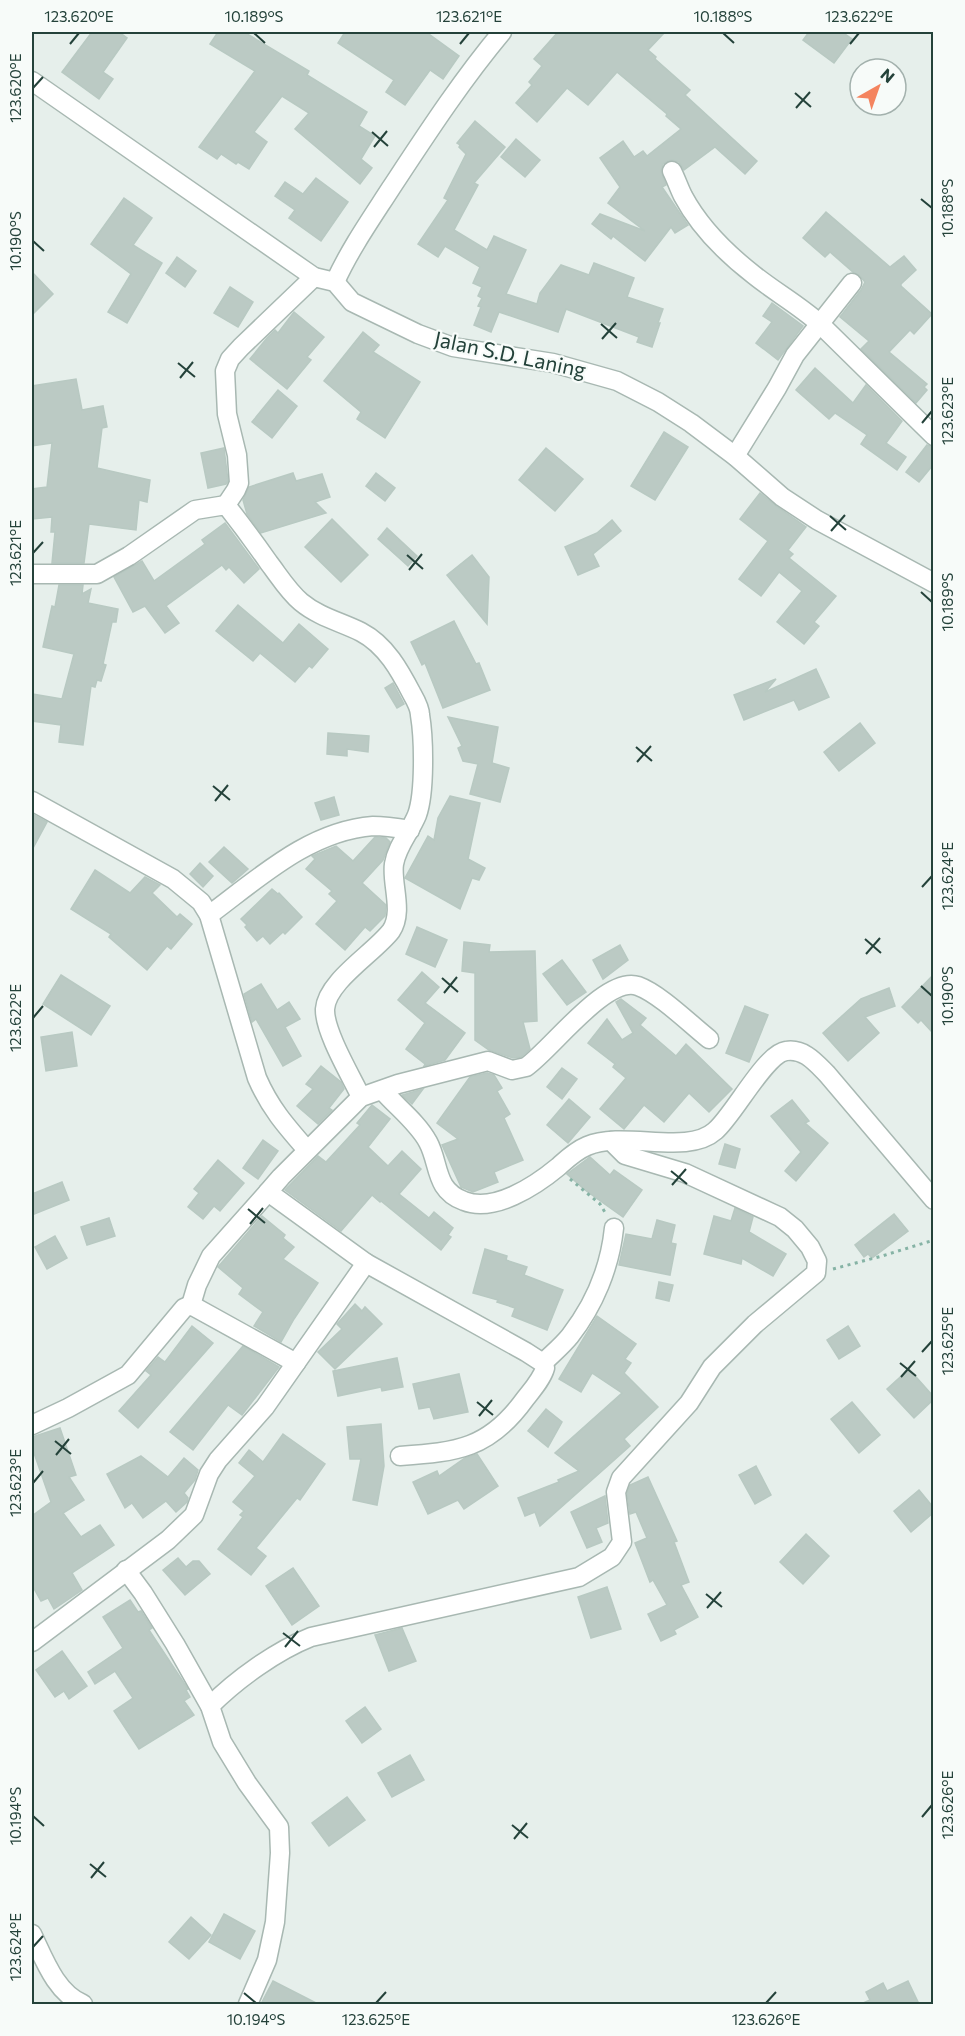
<svg xmlns="http://www.w3.org/2000/svg" width="965" height="2036" viewBox="0 0 965 2036" font-family="Commissioner,sans-serif">
<rect width="100%" height="100%" fill="#e6efeb"/>
<g fill="#bbcac4" stroke="#b8c9c2" stroke-width="1.5">
<path d="M92,32H119L127,38L103,72L113,79L99,99L62,72Z"/>
<path d="M218,32H244L309,71L307,75L367,112L359,126L375,136L361,159L372,168L360,184L295,129L309,113L282,96L254,132L267,142L249,169L238,162L236,164L221,154L217,159L199,147L255,71L210,44Z"/>
<path d="M345,32H426L459,56L443,79L430,70L405,105L386,92L394,80L338,43Z"/>
<path d="M558,32H665L648,50L656,57L655,59L690,90L685,95L757,161L745,174L715,147L684,170L679,162L673,160L668,161L663,164L661,171L666,185L662,187L688,225L675,233L671,227L645,261L613,236L611,239L592,224L600,214L645,231L608,203L620,187L600,158L623,141L634,157L643,151L647,156L681,129L666,116L667,114L617,72L588,105L567,88L537,122L516,103L532,85L529,82L542,66L534,59Z"/>
<path d="M809,32H842L852,39L834,63L803,40Z"/>
<path d="M475,121L505,147L474,183L478,185L454,230L487,250L494,236L526,250L506,294L537,304L540,293L561,265L589,275L594,263L634,278L627,297L663,309L658,323H660L652,347L637,342L639,337L566,309L558,332L499,312L491,332L474,325L481,307L478,306L482,298L478,296L482,287L473,283L480,267L445,246L438,257L418,244L448,200L444,198L466,154L459,147L460,145L457,143Z"/>
<path d="M516,139L540,160L525,177L501,157Z"/>
<path d="M316,178L348,202L321,241L289,218L295,210L275,196L285,182L303,194Z"/>
<path d="M124,198L152,218L133,245L162,263L127,323L108,312L131,274L91,244Z"/>
<path d="M826,212L890,267L904,256L916,270L901,284V286L932,314L914,334L910,330L889,352L927,384L924,387L927,390L916,403L861,349L869,341L840,317L861,290L865,282L859,275L853,272L830,252L825,257L803,238Z"/>
<path d="M177,257L196,271L185,287L166,273Z"/>
<path d="M32,272L53,294L32,315Z"/>
<path d="M230,287L253,302L238,327L214,313Z"/>
<path d="M772,303L803,326L778,360L756,343L772,322L763,316Z"/>
<path d="M294,312L324,337L307,357L311,360L287,389L250,359L267,338L275,330L278,333Z"/>
<path d="M363,332L379,345L373,352L420,382L385,438L357,419L361,412L324,381Z"/>
<path d="M815,368L853,403L866,385L902,421L886,443L906,457L897,470L861,444L867,435L835,413L829,419L796,390Z"/>
<path d="M76,379L82,410L103,406L107,427L102,428L97,468L150,480L147,502L139,500L136,530L89,524L84,563H52L55,532H51L52,517L33,519L32,489L47,487L52,443L32,446V386Z"/>
<path d="M278,390L297,406L272,438L252,422Z"/>
<path d="M664,432L688,447L655,500L631,486Z"/>
<path d="M927,445L933,447V465L919,482L906,472Z"/>
<path d="M224,448L228,481L226,484L208,488L201,453Z"/>
<path d="M546,448L583,479L555,511L519,480Z"/>
<path d="M293,473L296,481L322,474L330,497L315,502L326,513L261,533L247,514L243,500L249,487Z"/>
<path d="M376,473L395,488L385,501L366,486Z"/>
<path d="M760,493L776,506L806,527L788,550L793,554L789,558L836,596L814,622L819,626L804,644L777,622L802,591L779,572L761,596L739,579L768,541L740,519Z"/>
<path d="M332,519L368,555L341,582L305,547Z"/>
<path d="M612,520L621,531L593,554L599,566L578,575L565,547L597,533Z"/>
<path d="M225,523L259,569L244,583L229,567L226,570L222,565L166,606L179,623L165,633L145,606L133,612L114,577L142,561L154,581L205,544L202,540Z"/>
<path d="M387,528L417,556L408,566L378,539Z"/>
<path d="M472,555L489,577L487,624L447,575Z"/>
<path d="M59,585H83L82,594L91,589L88,603L118,609L116,622H112L103,664L106,665L101,681L97,680L95,687L91,686L83,745L59,742L61,725L32,721V694L62,699L74,654L43,647L52,606L55,607Z"/>
<path d="M238,605L283,643L299,624L328,649L312,668L309,666L295,682L260,653L253,661L216,631Z"/>
<path d="M454,621L476,664L479,663L490,690L443,708L425,663L422,665L411,642Z"/>
<path d="M816,669L829,697L799,710L794,700L744,720L734,695L776,679L765,692Z"/>
<path d="M393,683L404,704L397,708L385,688Z"/>
<path d="M448,717L498,727L492,763L509,768L500,802L470,794L478,764L463,761L458,748L462,746Z"/>
<path d="M860,723L875,743L839,771L824,752Z"/>
<path d="M328,733L369,736L368,752L347,749V756L327,754Z"/>
<path d="M450,796L480,803L468,859L485,868L479,880L472,878L460,909L405,878L428,836L434,840L438,818Z"/>
<path d="M334,797L339,815L321,820L315,803Z"/>
<path d="M32,814L47,822L32,850Z"/>
<path d="M375,837L386,838L390,842L383,860L362,883L386,905L385,916L370,931L365,927L345,950L316,924L337,901L329,894L332,891L306,869L315,859L312,856L336,846L353,861Z"/>
<path d="M224,847L248,869L232,883L209,862Z"/>
<path d="M200,863L213,876L203,887L190,874Z"/>
<path d="M95,870L130,893L145,877L160,885L152,893L177,917L180,914L192,924L171,949L167,946L147,970L109,937L111,934L71,909Z"/>
<path d="M272,889L278,894L279,893L302,917L285,934L283,932L270,944L263,936L257,941L245,927L247,925L241,919Z"/>
<path d="M417,927L447,940L435,967L406,954Z"/>
<path d="M464,942L490,945L489,952L535,951L537,1021L523,1022L530,1049L521,1057L513,1058L489,1050L475,1040V973L462,971Z"/>
<path d="M620,945L628,960L603,979L593,960Z"/>
<path d="M562,960L586,992L567,1005L543,974Z"/>
<path d="M422,972L439,987L425,1003L465,1033L445,1060L424,1066L425,1064L406,1049L425,1023L398,1000Z"/>
<path d="M61,975L110,1006L91,1035L43,1004Z"/>
<path d="M933,975V1033L921,1020L918,1023L902,1007Z"/>
<path d="M261,984L277,1010L289,1002L300,1019L285,1027L301,1056L283,1066L256,1019L252,1022L244,994Z"/>
<path d="M889,988L895,1006L865,1017L879,1033L848,1061L823,1033L861,999Z"/>
<path d="M621,999L646,1018L640,1025L676,1056L686,1044L732,1089L709,1112L689,1093L664,1122L644,1105L624,1129L600,1109L626,1078L613,1067L615,1064L588,1043L607,1019L622,1040L633,1033L616,1002Z"/>
<path d="M745,1006L768,1015L749,1062L726,1053Z"/>
<path d="M72,1032L77,1066L46,1071L41,1037Z"/>
<path d="M321,1066L341,1082L344,1089L329,1108L332,1110L318,1124L297,1106L313,1089L306,1084Z"/>
<path d="M562,1068L577,1079L562,1099L547,1087Z"/>
<path d="M487,1073L494,1075L502,1088L497,1091L510,1114L504,1118L523,1160L494,1172L498,1182L473,1192L461,1187L442,1145L458,1139L437,1123L470,1077Z"/>
<path d="M423,1089L412,1104L402,1095Z"/>
<path d="M569,1099L590,1117L568,1143L547,1125Z"/>
<path d="M792,1100L809,1121L805,1123L828,1143L796,1181L785,1171L801,1152L771,1116Z"/>
<path d="M372,1105L390,1119L368,1147L388,1166L402,1151L421,1169L399,1194L429,1218L434,1212L453,1228L448,1235L451,1237L441,1250L381,1201L380,1202L372,1195L341,1231L285,1190L318,1156L326,1162L360,1125L357,1123Z"/>
<path d="M263,1140L278,1151L258,1179L243,1168Z"/>
<path d="M725,1144L740,1149L735,1168L719,1164Z"/>
<path d="M590,1157L610,1175L614,1170L642,1190L623,1217L585,1190L567,1174Z"/>
<path d="M218,1160L244,1183L220,1211L214,1206L203,1219L188,1207L199,1193L194,1189Z"/>
<path d="M62,1182L69,1200L32,1215V1194Z"/>
<path d="M735,1208L753,1217L749,1232L786,1254L773,1276L742,1258L741,1264L704,1254L714,1216L731,1221Z"/>
<path d="M894,1214L908,1231L872,1258L868,1254L864,1257L855,1245Z"/>
<path d="M262,1216L285,1235L283,1238L294,1247L283,1259L318,1283L294,1319L281,1342L254,1326L263,1312L239,1294L243,1288L218,1267Z"/>
<path d="M109,1218L115,1236L87,1245L81,1227Z"/>
<path d="M657,1220L675,1225L671,1243L676,1244L670,1275L619,1265L626,1234L652,1239Z"/>
<path d="M55,1236L67,1258L47,1269L35,1247Z"/>
<path d="M485,1249L507,1256L506,1260L527,1267L524,1275L563,1290L547,1330L512,1316L515,1308L497,1302L498,1300L473,1293Z"/>
<path d="M659,1282L673,1285L669,1301L656,1298Z"/>
<path d="M355,1304L362,1311L365,1307L382,1324L335,1369L318,1352L342,1329L337,1324Z"/>
<path d="M597,1316L636,1344L625,1359L631,1363L624,1373L658,1407L624,1439L630,1446L540,1526L535,1512L525,1516L518,1498L559,1482L558,1480L579,1471L555,1453L622,1393L592,1373L581,1392L559,1379Z"/>
<path d="M192,1326L213,1343L138,1428L119,1411L151,1375L146,1371L158,1357L165,1362Z"/>
<path d="M848,1326L860,1346L839,1359L827,1340Z"/>
<path d="M243,1346L279,1367L242,1415L228,1405L193,1450L170,1432Z"/>
<path d="M397,1358L403,1387L382,1391L381,1387L338,1396L333,1371Z"/>
<path d="M909,1369L933,1396V1400L914,1418L887,1389Z"/>
<path d="M459,1374L468,1412L434,1419L430,1407L419,1409L413,1384Z"/>
<path d="M852,1402L880,1435L859,1453L831,1419Z"/>
<path d="M546,1409L562,1422L548,1447L528,1431Z"/>
<path d="M381,1424L384,1466L377,1505L353,1500L361,1459H350L347,1427Z"/>
<path d="M60,1428L76,1475L69,1477L84,1500L63,1513L81,1537L100,1525L114,1545L72,1573L82,1590L54,1609L48,1598L41,1601L32,1585V1516L51,1502L34,1453L32,1454V1437Z"/>
<path d="M283,1434L325,1464L300,1500L297,1498L256,1548L266,1556L251,1575L218,1549L243,1517L240,1515L244,1511L233,1502L255,1476L239,1463L249,1450L263,1462Z"/>
<path d="M477,1454L498,1486L464,1509L458,1500L428,1514L413,1482L437,1471L439,1476L465,1458Z"/>
<path d="M141,1456L168,1477L184,1458L198,1470L195,1480L184,1493L188,1498L187,1502L176,1512L166,1501L143,1518L132,1503L125,1508L107,1474Z"/>
<path d="M756,1466L771,1495L755,1504L739,1475Z"/>
<path d="M648,1477L677,1541L674,1542L689,1582L681,1585L698,1617L674,1630L676,1634L661,1641L648,1614L667,1605L653,1580L650,1582L635,1543L647,1538L636,1512L630,1514L627,1493L630,1485Z"/>
<path d="M919,1490L933,1507V1513L911,1532L894,1511Z"/>
<path d="M605,1496L608,1523L596,1528L602,1542L587,1548L571,1512Z"/>
<path d="M806,1534L829,1556L803,1584L780,1562Z"/>
<path d="M178,1558L186,1567L193,1561H199L210,1574L185,1595L163,1570Z"/>
<path d="M293,1568L319,1606L292,1625L266,1586Z"/>
<path d="M607,1587L621,1629L591,1638L578,1597Z"/>
<path d="M130,1600L138,1612L141,1611L152,1628L149,1630L188,1689L186,1690L190,1697L184,1701L194,1715L139,1749L114,1711L133,1698L115,1671L95,1684L88,1672L123,1648L103,1617Z"/>
<path d="M402,1628L416,1661L389,1671L375,1635Z"/>
<path d="M62,1651L87,1686L69,1699L64,1691L55,1697L36,1670Z"/>
<path d="M365,1707L381,1729L362,1743L346,1721Z"/>
<path d="M410,1755L424,1780L392,1797L378,1773Z"/>
<path d="M347,1797L365,1820L329,1846L312,1823Z"/>
<path d="M224,1914L255,1931L240,1959L209,1942Z"/>
<path d="M191,1917L211,1935L189,1959L169,1942Z"/>
<path d="M273,1981L318,2004H261Z"/>
<path d="M908,1981L919,2004H861L870,2000L866,1992L883,1983L887,1991Z"/>
</g>
<g fill="none" stroke-linecap="round" stroke-linejoin="round">
<defs>
<g id="minor">
<path d="M32,81L314,277L335,282L352,302L418,334L453,347L553,363L617,381L658,402L691,423L735,456L782,497L817,520L934,583"/>
<path d="M672,171C676,179 679,188 683,196C699,226 727,254 754,275C775,292 799,305 820,324L934,436"/>
<path d="M735,456L777,388L795,355L852,283"/>
<path d="M226,505L236,490L239,483L237,455L227,414L225,371L230,359L241,347L314,277"/>
<path d="M32,574H97L129,556L195,510L226,505C241,524 255,543 269,563C279,576 288,591 301,602C319,617 341,622 361,632C386,645 400,671 412,694C416,701 420,709 420,715C424,739 425,793 417,815C410,832 397,846 394,864C391,883 404,912 391,931C374,953 327,981 325,1009C324,1031 351,1076 361,1097"/>
<path d="M32,801L173,879L201,902L209,915L257,1078C270,1108 286,1126 307,1150"/>
<path d="M209,915C259,878 309,831 373,826C385,826 398,828 410,830"/>
<path d="M383,1091C397,1107 418,1123 428,1142C440,1164 434,1190 464,1201C494,1213 535,1186 558,1167C567,1159 575,1151 587,1146C624,1130 687,1156 715,1131C734,1115 765,1054 786,1051C804,1048 816,1063 827,1074L934,1200"/>
<path d="M366,1263L268,1192L281,1177L361,1097L398,1084L488,1061L512,1070L526,1067C552,1049 606,975 638,986C660,994 690,1024 709,1039"/>
<path d="M191,1305L197,1285L211,1256L268,1192"/>
<path d="M543,1363C552,1354 562,1346 570,1336C594,1305 610,1267 614,1228"/>
<path d="M32,1425L68,1408L128,1375L184,1308L191,1305L296,1363"/>
<path d="M126,1570L143,1593L175,1644L210,1706L222,1742L247,1783L279,1827L280,1853L275,1922L267,1960L248,2004"/>
<path d="M32,1642L168,1540L194,1515L209,1474L218,1460L265,1407L366,1263L526,1352L543,1363L545,1368C542,1379 532,1390 525,1399C489,1449 457,1452 400,1456"/>
<path d="M210,1706C237,1679 276,1651 311,1637L579,1577L612,1557L622,1542L616,1492L621,1478L689,1403L712,1367L755,1324L816,1273L817,1261L810,1247L795,1229L780,1217L685,1173L625,1155L611,1141"/>
<path d="M32,1934C44,1959 56,1993 83,2004"/>
</g>
<path id="tertiary" d="M335,282C350,249 371,219 391,188C426,135 461,81 502,32"/>
</defs>
<use href="#minor" stroke="#a8b8b2" stroke-width="21"/>
<use href="#tertiary" stroke="#a8b8b2" stroke-width="21"/>
<g stroke="#86b3a5" stroke-width="3" stroke-dasharray="3 4.5" stroke-linecap="butt">
<path d="M570,1179L600,1204L606,1214"/>
<path d="M833,1269L882,1256L934,1240"/>
</g>
<use href="#minor" stroke="#fff" stroke-width="18"/>
<use href="#tertiary" stroke="#fff" stroke-width="18"/>
</g>
<path fill="none" stroke="#24423a" stroke-width="2" d="M254,33L265,43M723,33L734,43M70,44L79,33M460,44L469,33M850,44L859,33M33,88L43,77M795,93L811,107M796,108L810,92M372,132L388,146M374,147L387,131M921,199L932,208M33,241L44,251M601,324L617,338M602,339L616,323M178,363L195,377M180,378L193,362M922,423L932,411M830,516L846,530M831,531L845,515M33,553L43,542M407,555L423,569M409,570L422,554M921,592L932,602M636,747L652,761M637,762L651,746M213,786L230,800M215,801L228,785M922,887L932,876M865,939L881,953M866,954L880,938M442,978L458,992M921,986L932,996M444,993L457,977M33,1018L43,1006M671,1171L687,1184M672,1185L686,1169M248,1209L265,1223M250,1224L263,1208M922,1352L932,1341M900,1363L916,1376M901,1377L915,1361M477,1402L493,1415M479,1416L492,1400M55,1441L71,1454M56,1455L69,1439M33,1483L43,1471M706,1594L722,1607M707,1608L721,1592M283,1633L300,1646M285,1647L298,1631M33,1816L44,1826M922,1817L932,1805M512,1825L528,1838M514,1839L527,1823M90,1864L106,1877M91,1878L104,1862M33,1947L43,1936M244,1993L256,2003M376,2003L386,1992M766,2003L776,1992"/>
<g text-anchor="middle" stroke-width="4.5" stroke-linejoin="round" paint-order="stroke">
<g font-size="21" fill="#24423a" stroke="#f7fbf9">
<text transform="translate(510 355) rotate(12)" y="7">Jalan S.D. Laning</text>
</g>
</g>
<rect width="965" height="2036" fill="none" stroke="#f7fbf9" stroke-width="66"/>
<g transform="translate(878 87) rotate(40)"><circle r="28" fill="#f7fbf9" stroke="#a3b1ad" stroke-width="1.5"/>
<path d="M0-4.5L10 22L0 15L-10 22Z" fill="#f4845f"/>
<text y="-9" font-size="16" font-weight="bold" text-anchor="middle" fill="#24423a">N</text>
</g>
<rect x="33" y="33" width="899" height="1970" fill="none" stroke="#24423a" stroke-width="2"/>
<g font-size="15" text-anchor="middle" fill="#24423a">
<text x="79" y="22">123.620°E</text>
<text x="254" y="22">10.189°S</text>
<text x="469" y="22">123.621°E</text>
<text x="723" y="22">10.188°S</text>
<text x="859" y="22">123.622°E</text>
<text transform="translate(16 88) rotate(-90)" y="5">123.620°E</text>
<text transform="translate(948 208) rotate(-90)" y="5">10.188°S</text>
<text transform="translate(16 241) rotate(-90)" y="5">10.190°S</text>
<text transform="translate(948 411) rotate(-90)" y="5">123.623°E</text>
<text transform="translate(16 553) rotate(-90)" y="5">123.621°E</text>
<text transform="translate(948 602) rotate(-90)" y="5">10.189°S</text>
<text transform="translate(948 876) rotate(-90)" y="5">123.624°E</text>
<text transform="translate(948 996) rotate(-90)" y="5">10.190°S</text>
<text transform="translate(16 1018) rotate(-90)" y="5">123.622°E</text>
<text transform="translate(948 1341) rotate(-90)" y="5">123.625°E</text>
<text transform="translate(16 1483) rotate(-90)" y="5">123.623°E</text>
<text transform="translate(948 1805) rotate(-90)" y="5">123.626°E</text>
<text transform="translate(16 1816) rotate(-90)" y="5">10.194°S</text>
<text transform="translate(16 1947) rotate(-90)" y="5">123.624°E</text>
<text x="256" y="2025">10.194°S</text>
<text x="376" y="2025">123.625°E</text>
<text x="766" y="2025">123.626°E</text>
</g>
</svg>
